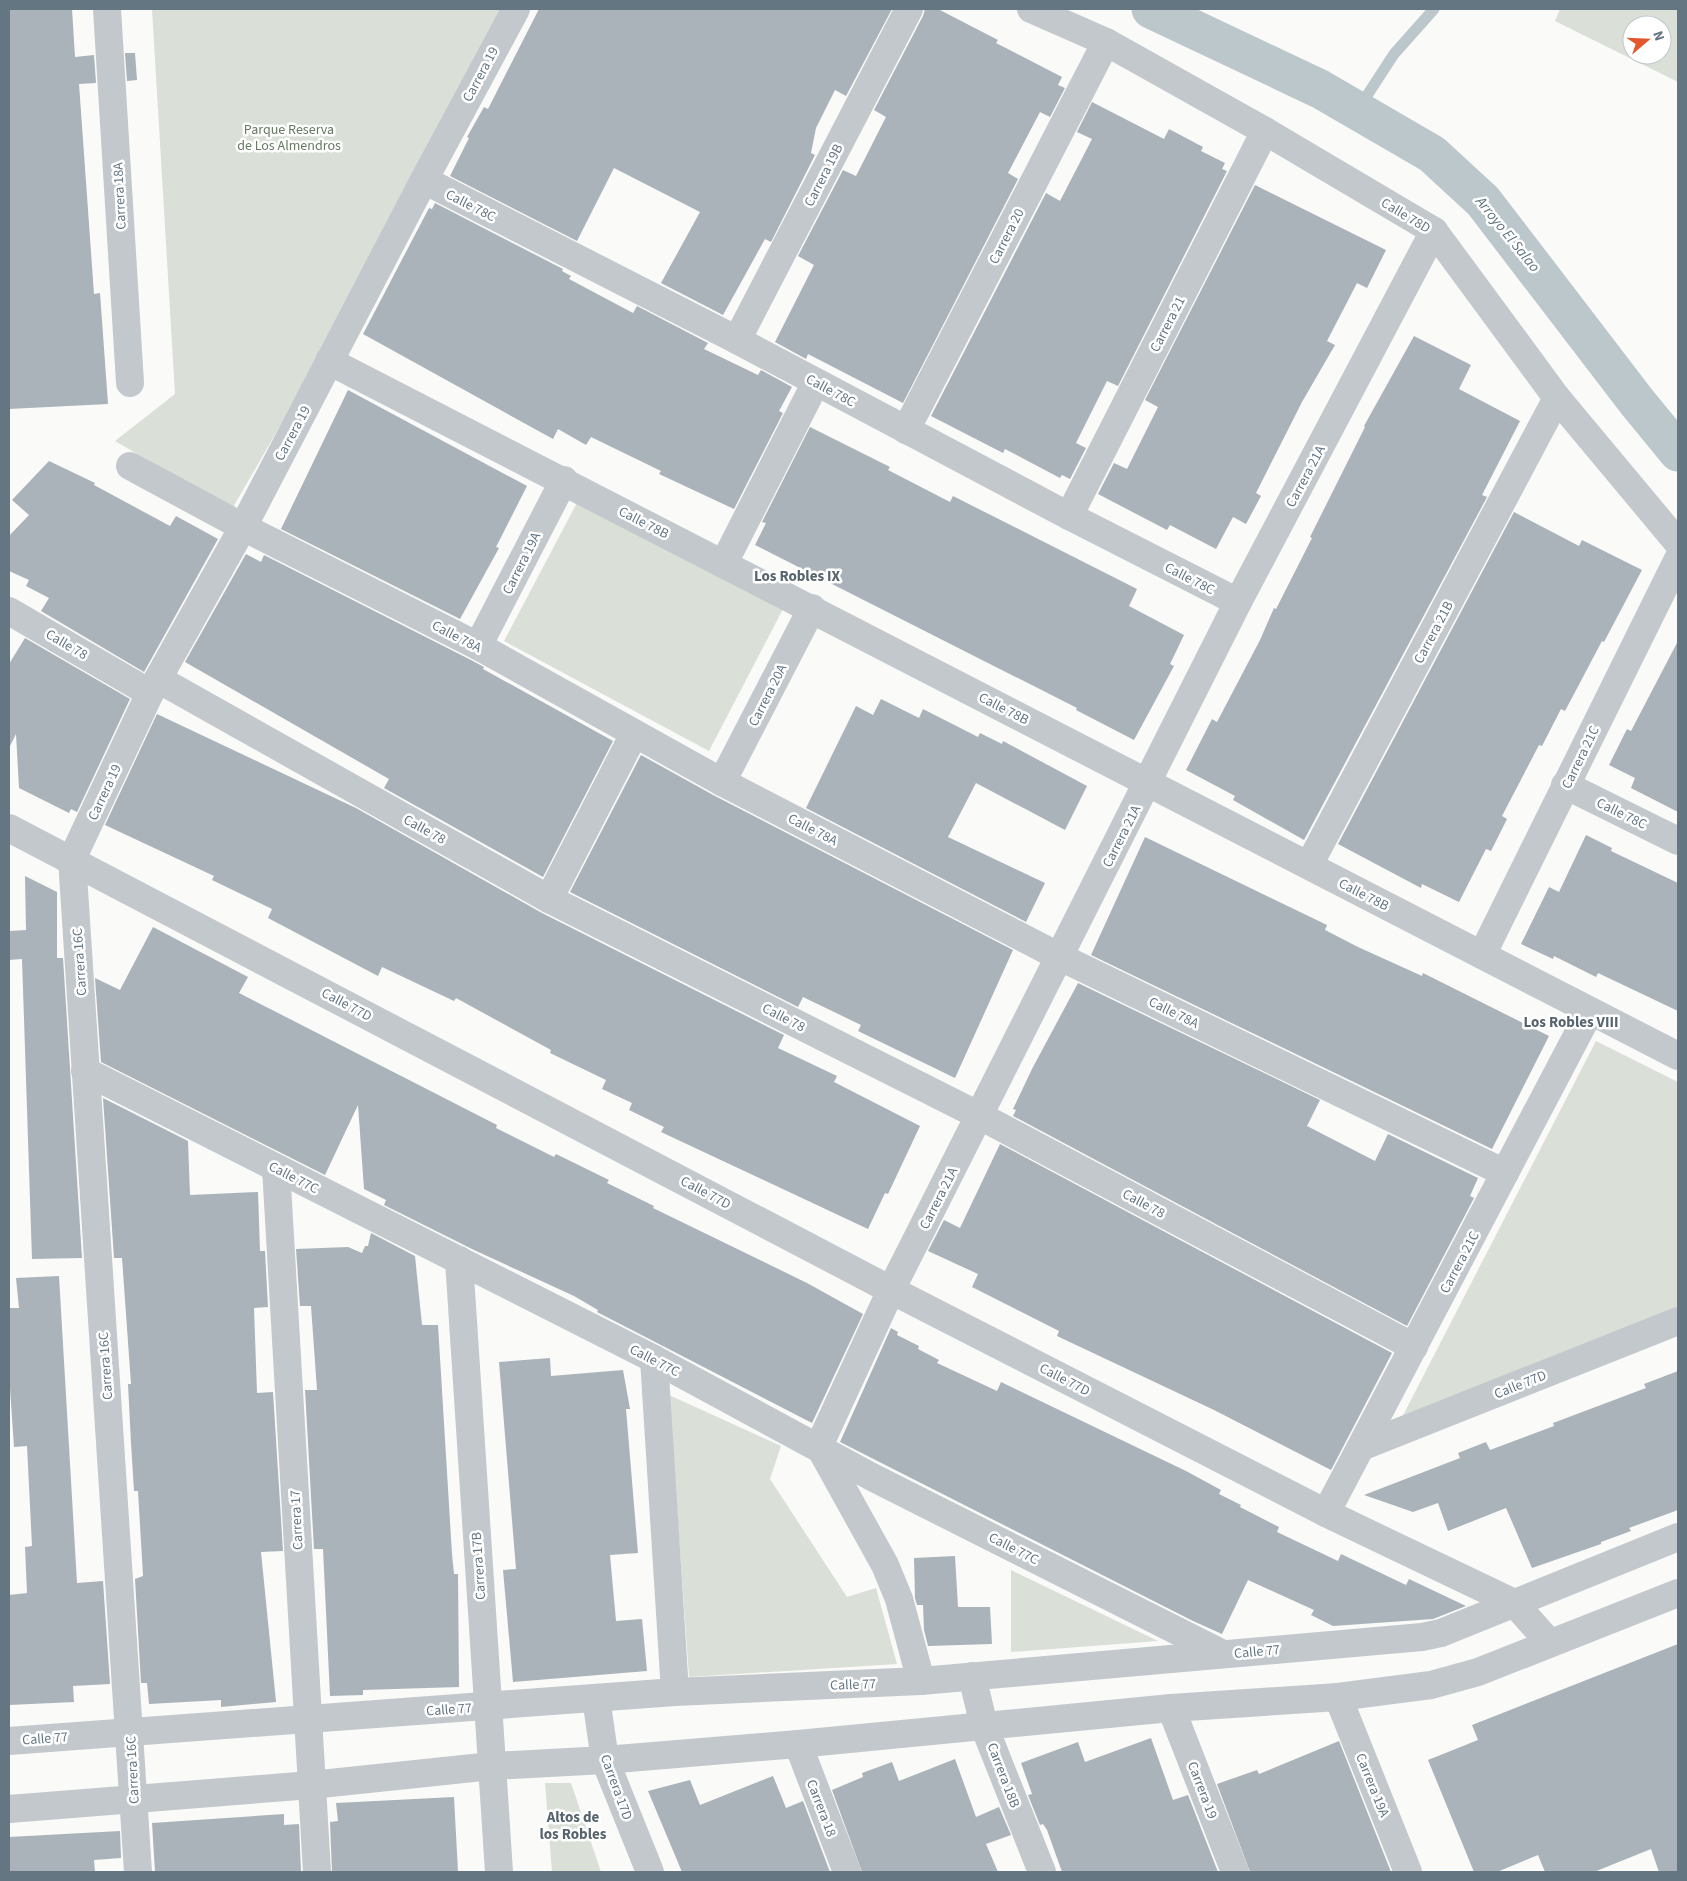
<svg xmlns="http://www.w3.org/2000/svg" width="1687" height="1881" viewBox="0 0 1687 1881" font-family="'Source Sans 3',sans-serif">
<rect width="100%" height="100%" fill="#fafaf8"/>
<g fill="#dadfd7" fill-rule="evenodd">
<path d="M152,9H507L318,360L232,509L115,441L175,394Z"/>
<path d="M1560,9H1678V82L1555,21ZM1632,25H1662V55H1632Z"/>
<path d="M579,499L783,609L709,751L504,641Z"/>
<path d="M1596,1041L1678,1082V1311L1398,1425Z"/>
<path d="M669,1395L781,1446L770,1479L847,1597L876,1588L897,1664L689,1677Z"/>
<path d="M1011,1570L1158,1641L1011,1652Z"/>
<path d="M545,1783H571L601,1872H552Z"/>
</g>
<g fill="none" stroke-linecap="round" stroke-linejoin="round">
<path stroke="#bbc7cb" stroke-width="11" d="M1368,94L1394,54L1434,9"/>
<path stroke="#bbc7cb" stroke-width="39" d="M1151,9L1320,89L1432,154L1483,201L1637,402L1678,452"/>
</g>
<g fill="#aab3b9">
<path d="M9,9H72L75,57L94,55L96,83L79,84L94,294L100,293L108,404L9,409Z"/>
<path d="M539,9H892L846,96L835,90L816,128L811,153L815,155L771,242L765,239L723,315L661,283L700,212L614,168L577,241L450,176L469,138L467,137L484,107L488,109Z"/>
<path d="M925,9H938L998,40L996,43L1062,77L1058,85L1065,88L1050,117L1040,112L1008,173L1018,179L903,403L808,354L806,359L775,342L814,265L798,256L843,170L856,176L886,117L874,110L923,16Z"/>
<path d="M125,53H135L137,80L127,81Z"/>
<path d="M1092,102L1164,139L1169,129L1203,147L1201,151L1225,163L1222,169L1227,171L1118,386L1107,381L1076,443L1086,448L1070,479L1062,475L1060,478L1005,449L1003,453L931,416L1046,193L1060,201L1092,139L1077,132Z"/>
<path d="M1255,185L1386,250L1367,288L1357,283L1327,341L1335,345L1302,402L1256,493L1261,496L1246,524L1233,517L1216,549L1170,525L1167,530L1098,494L1114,463L1127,469L1158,407L1145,400Z"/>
<path d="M435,203L563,269L562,271L571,276L569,279L633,313L637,306L708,343L704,349L758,375L761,370L792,387L779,411L783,413L734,509L659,474L661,471L591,437L586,445L558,429L553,439L363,334L429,208L432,209Z"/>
<path d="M1414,336L1471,365L1459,389L1520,421L1482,495L1487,497L1304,840L1233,800L1235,796L1186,770L1212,719L1217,722L1260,640L1274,608L1276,609L1312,538L1310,537L1365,427L1364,426Z"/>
<path d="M348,390L527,486L496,547L499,548L460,619L281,529Z"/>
<path d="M810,427L890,467L888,470L950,502L953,496L1137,589L1129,606L1184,635L1170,664L1174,666L1134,740L1076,710L1077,708L755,545L766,523L762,522Z"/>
<path d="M49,461L95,483L94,485L170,526L176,516L218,539L144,672L41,611L49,598L26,586L29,580L9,571V536L29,515L12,500Z"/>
<path d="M1514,512L1579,546L1582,540L1642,570L1604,642L1602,641L1565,711L1561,709L1542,746L1539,745L1502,816L1507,819L1491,851L1486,849L1459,902L1422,884L1421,888L1338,844Z"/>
<path d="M246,554L261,562L264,555L471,660L484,667L483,669L613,741L543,877L384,788L389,779L185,662Z"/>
<path d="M25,638L130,699L77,812L71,809L69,813L19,788L16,734L9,748V664Z"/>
<path d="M1678,641V812L1631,788L1635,778L1609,765L1627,729L1631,731Z"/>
<path d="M881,699L919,718L923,709L978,737L980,733L1002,744L1003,741L1087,786L1065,830L976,783L948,837L1045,883L1026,922L806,808L856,706L873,715Z"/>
<path d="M157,714L356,808L542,913L784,1035L778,1048L837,1076L834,1082L920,1126L888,1194L885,1193L868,1229L661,1132L664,1127L629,1110L632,1103L602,1089L606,1080L550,1053L551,1050L456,998L454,1001L382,967L378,976L268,918L272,909L212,880L214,876L105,825Z"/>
<path d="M641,755L715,796L1013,950L955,1078L858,1031L861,1025L803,997L798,1007L570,892Z"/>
<path d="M1586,835L1612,848L1611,851L1678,883V1011L1598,973L1596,977L1554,956L1553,959L1521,944L1549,887L1559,892Z"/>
<path d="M1145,837L1327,925L1325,930L1358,947L1422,976L1423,973L1549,1036L1492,1149L1091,955Z"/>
<path d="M25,876L57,892V958H63L82,1258L32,1259L22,959L9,960V931L26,930Z"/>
<path d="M153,927L248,977L239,993L497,1125L496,1128L554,1157L556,1154L609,1180L607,1183L654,1206L653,1208L807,1283L863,1314L812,1423L597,1312L598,1310L574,1296L474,1250L384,1205L386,1200L364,1189L358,1105L325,1175L101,1062L95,978L120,990Z"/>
<path d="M1078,983L1320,1100L1307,1126L1375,1161L1388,1134L1478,1178L1470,1196L1474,1198L1407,1326L1013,1116L1016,1110L1013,1109L1032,1069Z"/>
<path d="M103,1098L188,1141L190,1195L258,1192L260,1251H265L268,1307L254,1308L257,1393L273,1392L283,1551L261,1552L276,1702L221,1707V1700L149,1704L147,1683H141L135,1579L143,1576L138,1491H134L131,1443L128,1384H131L122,1258H114Z"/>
<path d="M1000,1144L1392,1353L1331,1470L1214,1410L1057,1336L1059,1331L972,1287L978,1274L928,1251L944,1220L960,1228Z"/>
<path d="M371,1233L415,1256L422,1325H438L452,1554L454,1574H458L459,1687L363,1690V1695L330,1696L323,1549H314L305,1390H317L311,1306H300L296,1249L348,1247L362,1253L365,1246H368Z"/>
<path d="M59,1276L77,1583L103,1581L110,1684L73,1686L74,1702L9,1705V1595L27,1593L25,1547L32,1546L27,1446L14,1447L9,1374V1308H19L16,1278Z"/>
<path d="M891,1328L898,1332L897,1335L919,1346L918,1349L939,1360L937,1363L997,1391L1001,1382L1186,1471L1221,1490L1219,1494L1241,1505L1240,1507L1279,1527L1277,1532L1338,1561L1341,1554L1406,1585L1409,1579L1466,1606L1433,1619L1333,1626L1311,1615L1314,1610L1248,1580L1222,1634L1193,1621L840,1442Z"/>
<path d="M550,1358L551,1376L623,1370L630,1409H626L638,1553L610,1555L616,1621L642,1619L647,1671L513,1682L503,1570L516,1569L499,1362Z"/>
<path d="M1678,1371V1510L1629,1528L1631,1531L1601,1542V1544L1532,1568L1506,1508L1448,1531L1438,1503L1413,1512L1364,1495L1460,1458L1458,1453L1486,1442L1490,1450L1554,1426L1553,1423L1646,1388L1644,1384Z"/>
<path d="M955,1556L958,1607H990L992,1644L928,1646L924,1630L923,1605H917L915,1598L914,1558Z"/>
<path d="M1678,1644V1872H1659L1651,1849L1594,1872H1545L1538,1855L1497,1872H1474L1428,1760L1478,1740L1472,1725Z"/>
<path d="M1151,1738L1173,1800L1188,1795L1218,1872H1062L1047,1830L1043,1824L1040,1825L1028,1795L1032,1794L1021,1763L1078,1742L1085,1762Z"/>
<path d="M1339,1741L1391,1872H1250L1217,1784L1257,1770L1259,1774Z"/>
<path d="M955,1759L976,1817L999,1807L1011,1835L986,1844L998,1872H862L832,1790L863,1777L862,1773L892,1762L899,1781Z"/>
<path d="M773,1776L786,1808L803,1801L830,1872H682L648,1791L690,1780L700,1805Z"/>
<path d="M454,1797L458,1872H332L330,1822L338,1821L336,1803Z"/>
<path d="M284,1814V1825L299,1824L301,1872H155L152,1823Z"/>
<path d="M120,1831L121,1858L94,1860L95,1872H9V1837Z"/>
</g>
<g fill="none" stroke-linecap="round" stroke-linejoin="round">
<g stroke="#c3c8cc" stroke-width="28">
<path d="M107,9L130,383"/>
<path d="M1031,9L1106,42L1265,131L1434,231L1557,398L1678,543"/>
<path d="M424,180L737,340L1069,516L1238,602"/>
<path d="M737,340L909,9"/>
<path d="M329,361L1678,1056"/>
<path d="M906,430L1106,42"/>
<path d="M130,466L243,527L478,646L722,782L1060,957L1505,1173"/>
<path d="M1069,516L1265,131"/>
<path d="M724,563L816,382"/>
<path d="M9,611L150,693"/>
<path d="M478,646L564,480"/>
<path d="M158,679L549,899L980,1116L1414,1347"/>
<path d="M722,782L812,608"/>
<path d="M1565,785L1678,841"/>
<path d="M9,828L891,1290L1326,1513L1514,1603L1550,1643"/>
<path d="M1309,865L1557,398"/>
<path d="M549,899L634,734"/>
<path d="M1482,955L1678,559"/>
<path d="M85,1071L654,1359L872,1477L1223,1654"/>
<path d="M276,1168L317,1872"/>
<path d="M459,1260L499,1872"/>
<path d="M654,1359L675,1692"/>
<path d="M819,1446L891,1290L1238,602L1434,231"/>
<path d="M819,1446L885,1565L899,1599L921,1681"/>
<path d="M1361,1447L1678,1321"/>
<path d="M1326,1513L1590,1011"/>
<path d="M972,1676L984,1726L1042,1872"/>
<path d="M1338,1697L1408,1872"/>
<path d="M596,1698L605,1760L650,1872"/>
<path d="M1171,1708L1235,1872"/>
<path d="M9,1741L675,1692L921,1681L1422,1637L1441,1633L1678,1537"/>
<path d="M798,1744L847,1872"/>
<path d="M9,1809L311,1785L492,1766L605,1760L798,1744L1171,1708L1338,1697L1431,1685L1478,1672L1678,1593"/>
<path d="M138,1872L72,859L150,693L243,527L424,180L516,9"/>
</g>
</g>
<g text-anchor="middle" stroke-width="5" stroke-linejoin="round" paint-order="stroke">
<g font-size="14" fill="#657683" stroke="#fff">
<text transform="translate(480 74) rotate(-62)" y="5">Carrera 19</text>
<text transform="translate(823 175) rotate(-63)" y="5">Carrera 19B</text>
<text transform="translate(119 196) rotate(-93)" y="5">Carrera 18A</text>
<text transform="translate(471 205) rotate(27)" y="5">Calle 78C</text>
<text transform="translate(1406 215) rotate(31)" y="5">Calle 78D</text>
<text transform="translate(1006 236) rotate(-63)" y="5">Carrera 20</text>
<text transform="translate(1167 324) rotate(-63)" y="5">Carrera 21</text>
<text transform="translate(831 390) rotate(28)" y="5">Calle 78C</text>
<text transform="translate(292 433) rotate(-62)" y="5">Carrera 19</text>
<text transform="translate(1305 476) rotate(-62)" y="5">Carrera 21A</text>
<text transform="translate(644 522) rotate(27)" y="5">Calle 78B</text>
<text transform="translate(521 563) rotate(-63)" y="5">Carrera 19A</text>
<text transform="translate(1190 578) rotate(27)" y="5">Calle 78C</text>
<text transform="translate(1433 632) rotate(-62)" y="5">Carrera 21B</text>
<text transform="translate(457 636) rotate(27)" y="5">Calle 78A</text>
<text transform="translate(67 644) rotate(30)" y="5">Calle 78</text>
<text transform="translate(767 695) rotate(-63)" y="5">Carrera 20A</text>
<text transform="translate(1004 708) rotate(27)" y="5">Calle 78B</text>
<text transform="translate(1580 757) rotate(-64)" y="5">Carrera 21C</text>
<text transform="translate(104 792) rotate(-65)" y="5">Carrera 19</text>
<text transform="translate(1622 813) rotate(26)" y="5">Calle 78C</text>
<text transform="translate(425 829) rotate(29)" y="5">Calle 78</text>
<text transform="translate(813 829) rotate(27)" y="5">Calle 78A</text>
<text transform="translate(1121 836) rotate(-63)" y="5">Carrera 21A</text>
<text transform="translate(1364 894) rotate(27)" y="5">Calle 78B</text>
<text transform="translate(79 962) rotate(-94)" y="5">Carrera 16C</text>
<text transform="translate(347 1004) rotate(28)" y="5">Calle 77D</text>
<text transform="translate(1174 1012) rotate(26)" y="5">Calle 78A</text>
<text transform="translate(784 1017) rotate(27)" y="5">Calle 78</text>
<text transform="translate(294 1177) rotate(27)" y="5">Calle 77C</text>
<text transform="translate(706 1192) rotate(28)" y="5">Calle 77D</text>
<text transform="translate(938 1198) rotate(-63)" y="5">Carrera 21A</text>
<text transform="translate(1144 1203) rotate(28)" y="5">Calle 78</text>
<text transform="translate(1459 1262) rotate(-62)" y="5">Carrera 21C</text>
<text transform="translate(655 1360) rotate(27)" y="5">Calle 77C</text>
<text transform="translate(105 1366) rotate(-94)" y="5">Carrera 16C</text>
<text transform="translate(1065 1379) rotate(27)" y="5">Calle 77D</text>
<text transform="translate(1520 1384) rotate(-22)" y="5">Calle 77D</text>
<text transform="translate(296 1520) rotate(-93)" y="5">Carrera 17</text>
<text transform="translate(1014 1548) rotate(27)" y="5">Calle 77C</text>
<text transform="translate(478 1566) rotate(-94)" y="5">Carrera 17B</text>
<text transform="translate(1257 1651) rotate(-5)" y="5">Calle 77</text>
<text transform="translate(853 1684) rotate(-2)" y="5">Calle 77</text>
<text transform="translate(449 1709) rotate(-4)" y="5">Calle 77</text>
<text transform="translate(45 1738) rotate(-4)" y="5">Calle 77</text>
<text transform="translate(132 1770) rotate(-93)" y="5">Carrera 16C</text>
<text transform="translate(1004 1775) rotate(69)" y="5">Carrera 18B</text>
<text transform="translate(1373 1785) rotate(68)" y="5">Carrera 19A</text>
<text transform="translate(617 1787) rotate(70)" y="5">Carrera 17D</text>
<text transform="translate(1203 1790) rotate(69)" y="5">Carrera 19</text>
<text transform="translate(822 1808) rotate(69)" y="5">Carrera 18</text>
</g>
<g font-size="14" fill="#687a64" stroke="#fff">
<text x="289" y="134">Parque Reserva<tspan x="289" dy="16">de Los Almendros</tspan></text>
</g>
<g font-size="15" font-style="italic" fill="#60757c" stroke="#fff">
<text transform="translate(1508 234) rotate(51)" y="5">Arroyo El Salao</text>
</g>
<g font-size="15" font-weight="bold" fill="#57646e" stroke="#fff">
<text x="797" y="581">Los Robles IX</text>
<text x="1571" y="1027">Los Robles VIII</text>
<text x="573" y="1822">Altos de<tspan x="573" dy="17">los Robles</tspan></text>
</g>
</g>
<rect width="1687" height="1881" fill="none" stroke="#657683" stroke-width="20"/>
<g transform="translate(1647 40) rotate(71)"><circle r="24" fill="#ffffff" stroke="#c1c8cd"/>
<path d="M0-4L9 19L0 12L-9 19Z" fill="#e4572e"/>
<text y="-8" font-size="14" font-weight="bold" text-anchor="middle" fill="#657683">N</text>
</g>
</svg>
